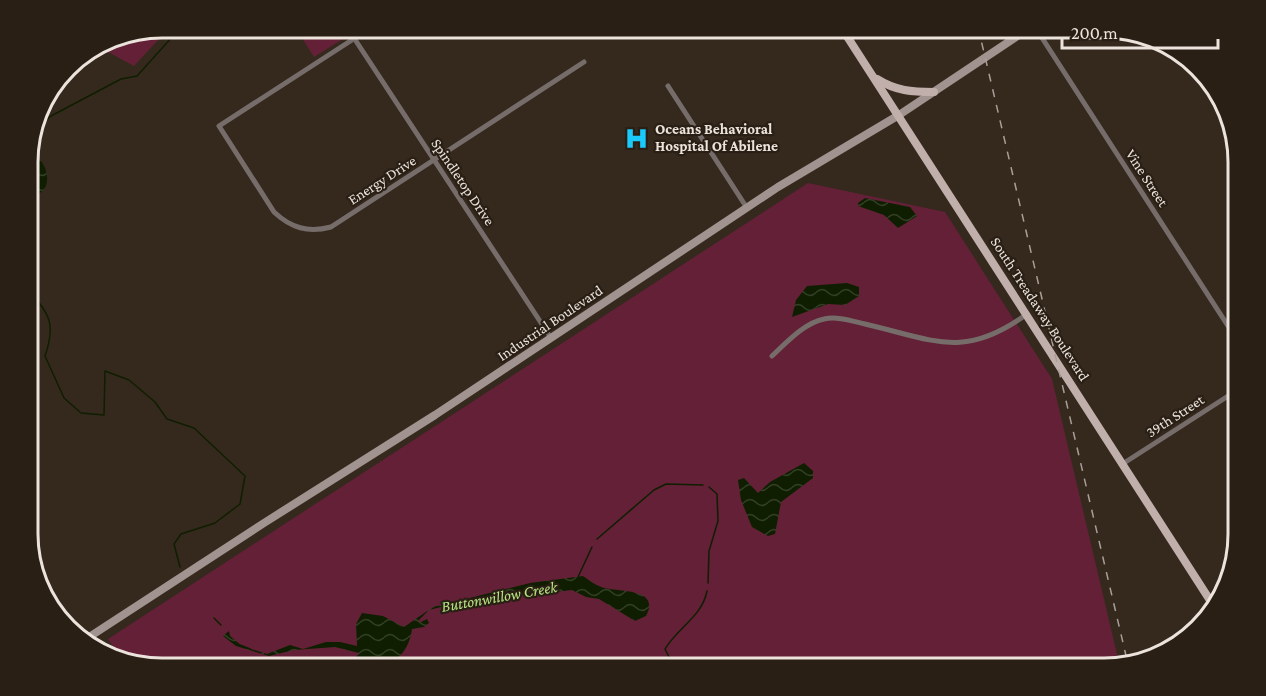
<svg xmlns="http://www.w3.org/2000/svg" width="1266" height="696" viewBox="0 0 1266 696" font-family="'Crimson Pro',serif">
<defs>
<pattern id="water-waves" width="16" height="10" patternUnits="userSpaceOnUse" patternTransform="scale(1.5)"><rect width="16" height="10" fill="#0f1e00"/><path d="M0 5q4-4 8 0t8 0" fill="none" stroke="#323f25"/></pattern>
</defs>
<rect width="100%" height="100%" fill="#35291e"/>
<g fill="#632037">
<path d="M162,27H170L134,66L97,46L110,37Z"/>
<path d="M295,27H362L314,57Z"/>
<path d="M808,183L945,212L1052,379L1120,667L1113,669H161L121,658L108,639Z"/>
</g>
<g fill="url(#water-waves)">
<path d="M28,151C51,159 56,198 28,195Z"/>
<path d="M865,198L910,207L917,216L898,228L884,215L858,206V203Z"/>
<path d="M847,283L859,287V296L845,305L828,304L792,317L796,300L807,286Z"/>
<path d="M804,463L813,471V478L781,502L775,534L768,536L752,527L741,500L738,480L744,478L758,493L770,482Z"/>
<path d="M583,576C590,581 595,585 604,588C619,592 661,588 646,616L635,621L599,599L586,597L572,590L511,597L480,606L441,607L429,610L419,620V623L427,619L429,623L424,627L412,629C409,652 394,669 369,663C364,661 360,661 356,657L359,653L335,647L294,650L269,656L236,646L223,636L229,631L230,636L242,646L267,654L290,645L303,649L326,642H340L357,646L356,624L362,613L383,616L404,627L433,607L530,583Z"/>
</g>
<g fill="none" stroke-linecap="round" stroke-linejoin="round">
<g stroke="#0f1e00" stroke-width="1.5">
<path d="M32,133L51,116L121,79L137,76L173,36"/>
<path d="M28,199L34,213L28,229"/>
<path d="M28,290C50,314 56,324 45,356L64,398L81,413L104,415L105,371L129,380L155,402L167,419L194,428L245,476L240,504L215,523L181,534L174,544L180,567"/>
<path d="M597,539L654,490L666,484L703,485"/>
<path d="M578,577L592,547"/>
<path d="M708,583L709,551L718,521L717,494L709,487"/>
<path d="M214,618L221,625"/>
<path d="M240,645L250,649"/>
<path d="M675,669L665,649C677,628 702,617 707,591"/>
</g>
<g stroke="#766d6b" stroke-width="5">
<path d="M372,27L219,126L274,212C291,228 308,233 331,227L584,62"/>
<path d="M1035,27L1239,343"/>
<path d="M354,38L551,338"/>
<path d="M668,86L747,208"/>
<path d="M772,356C786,343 804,323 824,319C837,316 852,321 865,324C934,340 964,360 1027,314"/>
<path d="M1124,463L1239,389"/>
</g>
<path stroke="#a1938f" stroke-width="8" d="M83,641L264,523L435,415L778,187L899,115L1031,27"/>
<g stroke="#c1afab" stroke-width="8">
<path d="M841,27L1215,608"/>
<path d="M877,79C896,91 912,92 934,92"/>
</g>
<path stroke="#a99f97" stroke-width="1.5" stroke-dasharray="8 8" stroke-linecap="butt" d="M978,27L1128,664"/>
</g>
<defs>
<symbol id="hospital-bare" viewBox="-9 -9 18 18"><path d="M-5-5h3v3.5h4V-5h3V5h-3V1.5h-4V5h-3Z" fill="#1bcafc" stroke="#2a1f14" stroke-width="2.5" paint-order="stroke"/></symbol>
</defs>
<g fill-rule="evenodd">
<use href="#hospital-bare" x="620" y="122" width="33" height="33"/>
</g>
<g text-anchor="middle" stroke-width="4.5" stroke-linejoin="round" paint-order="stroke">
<g font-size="15" font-weight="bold" fill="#ebe3dc" stroke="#2a1f14" text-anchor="start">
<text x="655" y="134">Oceans Behavioral<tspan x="655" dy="17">Hospital Of Abilene</tspan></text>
</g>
<g font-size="15" fill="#ebe3dc" stroke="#2a1f14">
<text transform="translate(1147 178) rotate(57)" y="5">Vine Street</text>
<text transform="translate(382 180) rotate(-33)" y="5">Energy Drive</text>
<text transform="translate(463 182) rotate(56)" y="5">Spindletop Drive</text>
<text transform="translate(1040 309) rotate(57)" y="5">South Treadaway Boulevard</text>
<text transform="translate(550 323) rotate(-34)" y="5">Industrial Boulevard</text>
<text transform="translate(1175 416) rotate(-33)" y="5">39th Street</text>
</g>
<g font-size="16" font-style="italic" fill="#b7e683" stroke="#2a1f14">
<text transform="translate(499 596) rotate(-10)" y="6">Buttonwillow Creek</text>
</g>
</g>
<path d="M0 0H1266V696H0ZM162 38H1104A124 124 0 0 1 1228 162V534A124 124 0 0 1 1104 658H162A124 124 0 0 1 38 534V162A124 124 0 0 1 162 38Z" fill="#2a1f14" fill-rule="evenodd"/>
<path fill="none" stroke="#ebe3dc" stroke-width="3" d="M162 38H1104A124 124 0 0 1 1228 162V534A124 124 0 0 1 1104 658H162A124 124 0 0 1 38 534V162A124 124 0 0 1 162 38Z"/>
<path d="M1062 39v9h156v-9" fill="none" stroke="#ebe3dc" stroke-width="3"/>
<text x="1071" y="39" font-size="18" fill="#ebe3dc" stroke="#2a1f14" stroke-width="4.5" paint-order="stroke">200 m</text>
</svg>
